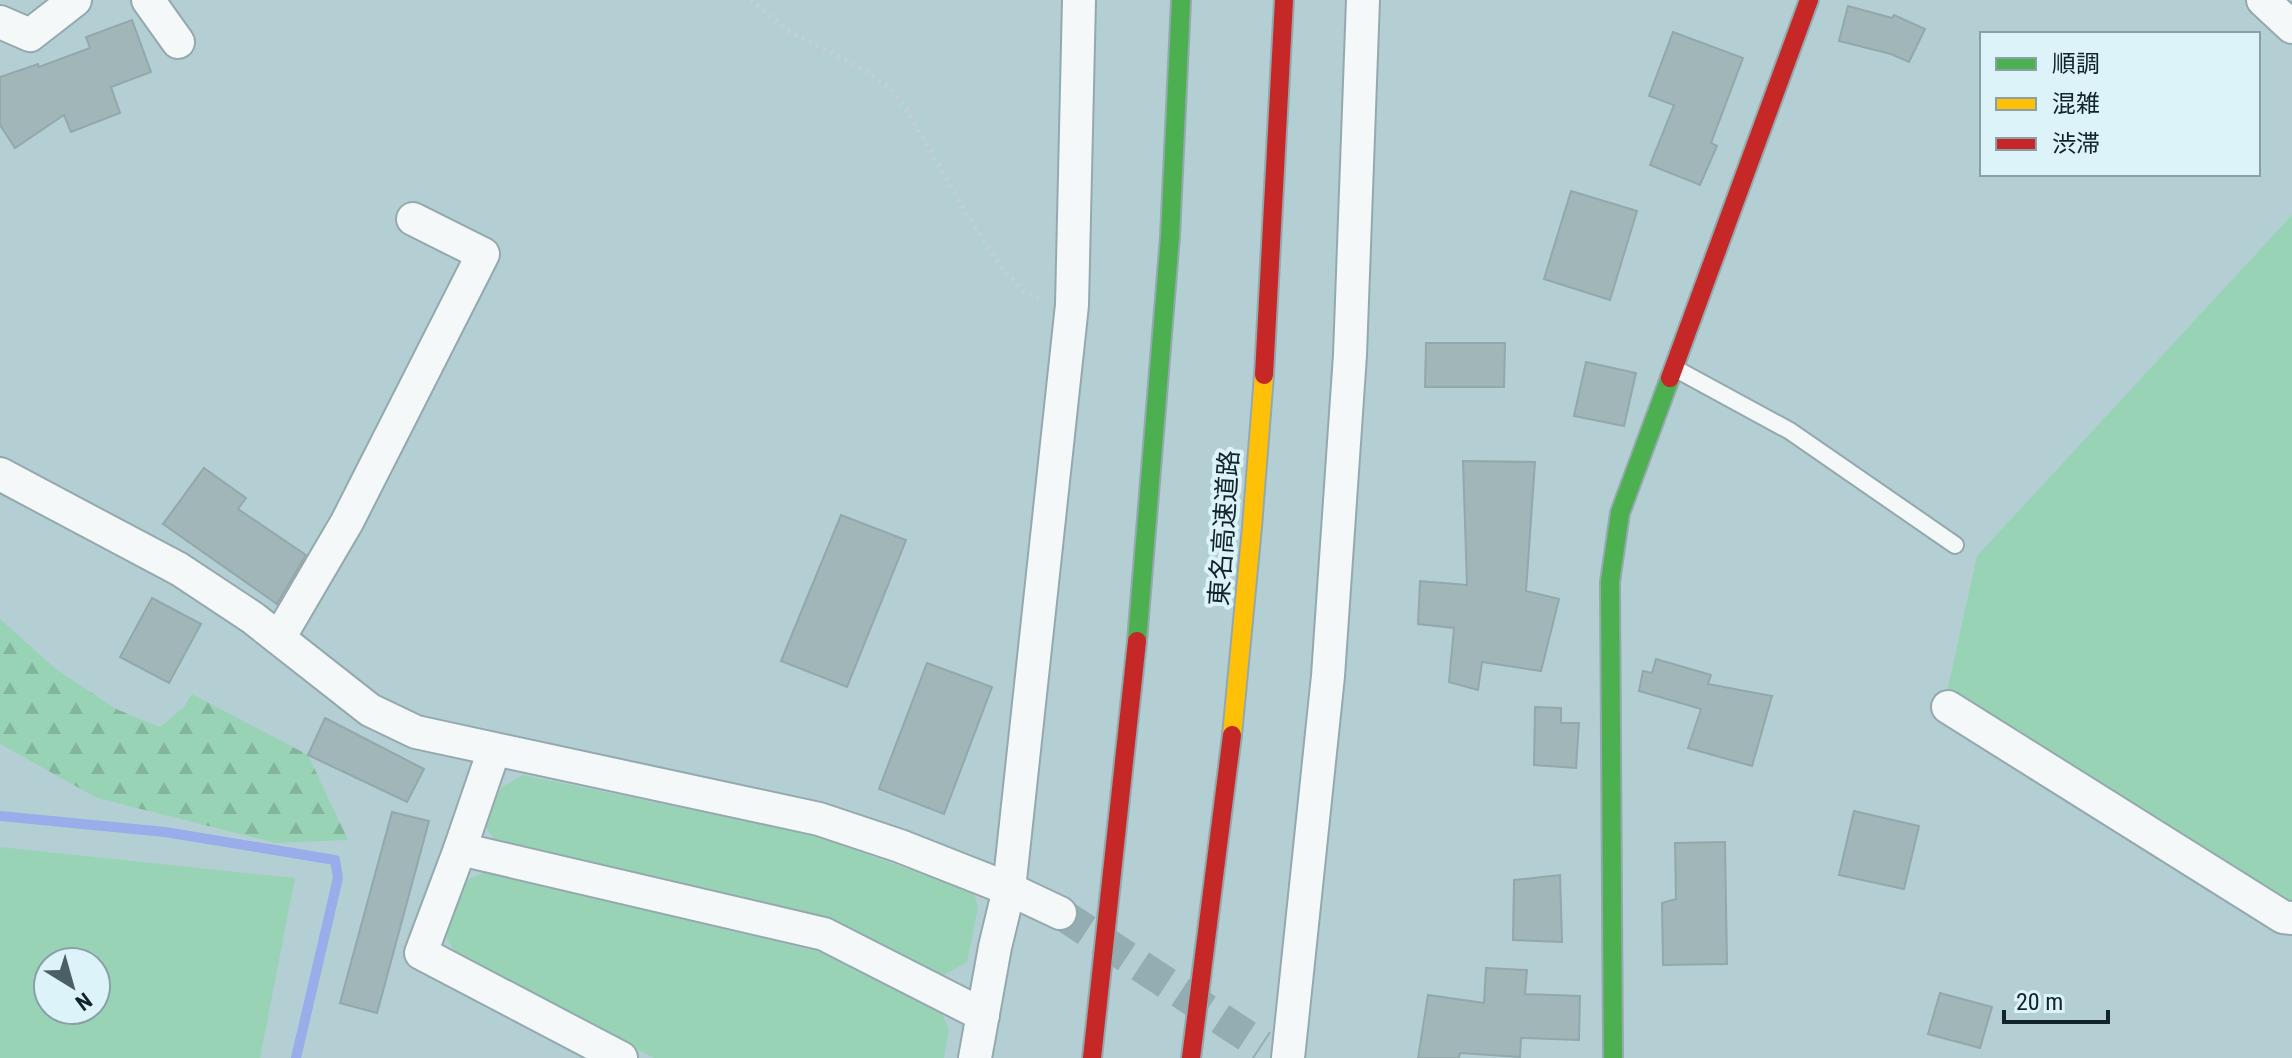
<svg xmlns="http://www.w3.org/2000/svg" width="2292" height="1058" viewBox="0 0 2292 1058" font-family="'Roboto Condensed','Noto Sans JP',sans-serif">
<defs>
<pattern id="forest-firs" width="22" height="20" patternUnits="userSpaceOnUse" patternTransform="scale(2)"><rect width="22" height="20" fill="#99d3b6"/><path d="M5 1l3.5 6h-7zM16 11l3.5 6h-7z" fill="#83b59c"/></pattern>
</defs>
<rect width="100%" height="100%" fill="#b3cfd4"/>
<g fill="#99d3b6" fill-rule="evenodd">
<path d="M2292,215V910L1947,692L1977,556Z"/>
<path d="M523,775L817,836L974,893L978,908L967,962L942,976L822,920L496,843L484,823L502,787Z"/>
<path d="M0,847L295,878L260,1058H0ZM96,962V1010H48V962Z"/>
<path d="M485,872L819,952L938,1005L949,1029L944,1058H654L456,955L444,933L463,882Z"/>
</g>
<path fill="url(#forest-firs)" d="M0,619L56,669L116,709L160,727L184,707L192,694L308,755L348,840L276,843L97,798L0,744Z"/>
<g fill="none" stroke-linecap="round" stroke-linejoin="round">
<path stroke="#98ade9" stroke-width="10" d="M0,816L165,832L335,860L338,878L296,1058"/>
</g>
<g fill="#a0b6b8" stroke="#92a8aa" stroke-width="2">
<path d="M1848,6L1892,18L1894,15L1925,29L1909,62L1891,54L1839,41Z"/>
<path d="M132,20L151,72L111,87L120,113L71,132L64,115L15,148L0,125V77L38,64L39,67L90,48L86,37Z"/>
<path d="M1673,32L1743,58L1711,143L1717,146L1700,185L1650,165L1674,105L1649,96Z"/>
<path d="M1571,191L1637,211L1610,300L1544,279Z"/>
<path d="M1426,343H1505L1504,387H1425Z"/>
<path d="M1586,362L1636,373L1624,426L1574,416Z"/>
<path d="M1463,461L1535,462L1526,591L1559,599L1541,671L1482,662L1478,690L1449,682L1454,628L1418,624L1420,581L1467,585Z"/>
<path d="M204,468L246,498L238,509L306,555L277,604L163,524Z"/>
<path d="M841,515L906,540L847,687L781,661Z"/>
<path d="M152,598L201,624L169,683L120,657Z"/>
<path d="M1656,659L1711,675L1708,684L1772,696L1752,766L1688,748L1701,709L1639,691L1643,671L1652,673Z"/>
<path d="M927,663L992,687L944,814L879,789Z"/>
<path d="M1535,707L1561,708V723H1579L1576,768L1534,765Z"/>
<path d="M325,718L424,769L407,802L308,755Z"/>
<path d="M1854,811L1919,826L1904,889L1839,875Z"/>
<path d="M392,812L429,821L377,1013L340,1003Z"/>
<path d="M1725,842L1727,964L1663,965L1662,903L1676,899L1675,843Z"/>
<path d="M1560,875L1562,942L1513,940L1514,880Z"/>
<path d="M1486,968L1527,970L1525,994L1580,996L1579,1040L1521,1038L1520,1057L1460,1053L1459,1058H1418L1428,995L1484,1003Z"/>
<path d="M1940,993L1992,1007L1980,1048L1928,1034Z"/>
</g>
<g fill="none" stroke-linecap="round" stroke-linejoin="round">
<path stroke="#93adb2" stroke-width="32" stroke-dasharray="32 16" stroke-linecap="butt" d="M1060,913L1262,1046"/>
<defs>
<path id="lane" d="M1676,369L1790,431L1955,545"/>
<g id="street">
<path d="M148,0L178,42"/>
<path d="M2263,0L2292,27"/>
<path d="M0,22L30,35L75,0"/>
<path d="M0,474L179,569L253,618L370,710L416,732L819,819L900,846L1009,889L1060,913"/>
<path d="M279,638L347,522L483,254L413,219"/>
<path d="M1948,707L2283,917L2292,918"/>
<path d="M494,750L460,849L421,953L621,1058"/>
<path d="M460,849L824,934L983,1015"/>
<path d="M975,1058L995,947L1009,889L1072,305L1079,0"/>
<path d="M1288,1058L1328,676L1350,355L1363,0"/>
</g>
<g id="fast">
<path d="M1137,641L1170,237L1181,0"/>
<path d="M1613,1058L1610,582L1620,513L1670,378"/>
</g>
<path id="slow" d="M1232,735L1252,527L1264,375"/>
<g id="jam">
<path d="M1264,375L1284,0"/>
<path d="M1670,378L1809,0"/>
<path d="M1092,1058L1137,641"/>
<path d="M1191,1058L1232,735"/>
</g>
</defs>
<use href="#lane" stroke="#94a9ae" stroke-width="20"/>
<use href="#street" stroke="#94a9ae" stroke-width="36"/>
<use href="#fast" stroke="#94a9ae" stroke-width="22"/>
<use href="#slow" stroke="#94a9ae" stroke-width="22"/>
<use href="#jam" stroke="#94a9ae" stroke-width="22"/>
<path stroke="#c7cfd1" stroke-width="5" stroke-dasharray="2 6" stroke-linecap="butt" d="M751,0L788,31L865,70L892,90L910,115L965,211L1001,267L1023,291L1040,298"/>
<use href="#lane" stroke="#f4f8f9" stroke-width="16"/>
<use href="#street" stroke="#f4f8f9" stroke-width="32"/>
<use href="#fast" stroke="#4caf50" stroke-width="18"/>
<use href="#slow" stroke="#ffc107" stroke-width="18"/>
<use href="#jam" stroke="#c62828" stroke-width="18"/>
</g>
<g text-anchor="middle" stroke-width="8" stroke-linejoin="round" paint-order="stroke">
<g font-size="26" fill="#112429" stroke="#dbf3f9">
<text transform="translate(1224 528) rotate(-86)" y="9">東名高速道路</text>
</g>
</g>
<rect x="1980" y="32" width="280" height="144" fill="#dbf3f9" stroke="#8aa0a6" stroke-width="2"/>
<rect x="1996" y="58" width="40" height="12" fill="#4caf50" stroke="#8aa0a6" stroke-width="2"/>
<text x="2052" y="72" font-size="24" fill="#112429">順調</text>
<rect x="1996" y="98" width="40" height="12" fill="#ffc107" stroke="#8aa0a6" stroke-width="2"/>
<text x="2052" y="112" font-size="24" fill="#112429">混雑</text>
<rect x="1996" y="138" width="40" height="12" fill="#c62828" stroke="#8aa0a6" stroke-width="2"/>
<text x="2052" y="152" font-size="24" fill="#112429">渋滞</text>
<g transform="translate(72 986) rotate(143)"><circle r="38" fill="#dbf3f9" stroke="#8aa0a6" stroke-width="2"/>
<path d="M0-6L14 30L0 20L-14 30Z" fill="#4a6065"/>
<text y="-12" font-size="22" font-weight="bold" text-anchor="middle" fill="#112429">N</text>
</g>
<path d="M2004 1010v12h104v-12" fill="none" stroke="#112429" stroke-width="4"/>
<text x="2016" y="1010" font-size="24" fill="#112429" stroke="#dbf3f9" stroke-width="6" paint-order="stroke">20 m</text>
</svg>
